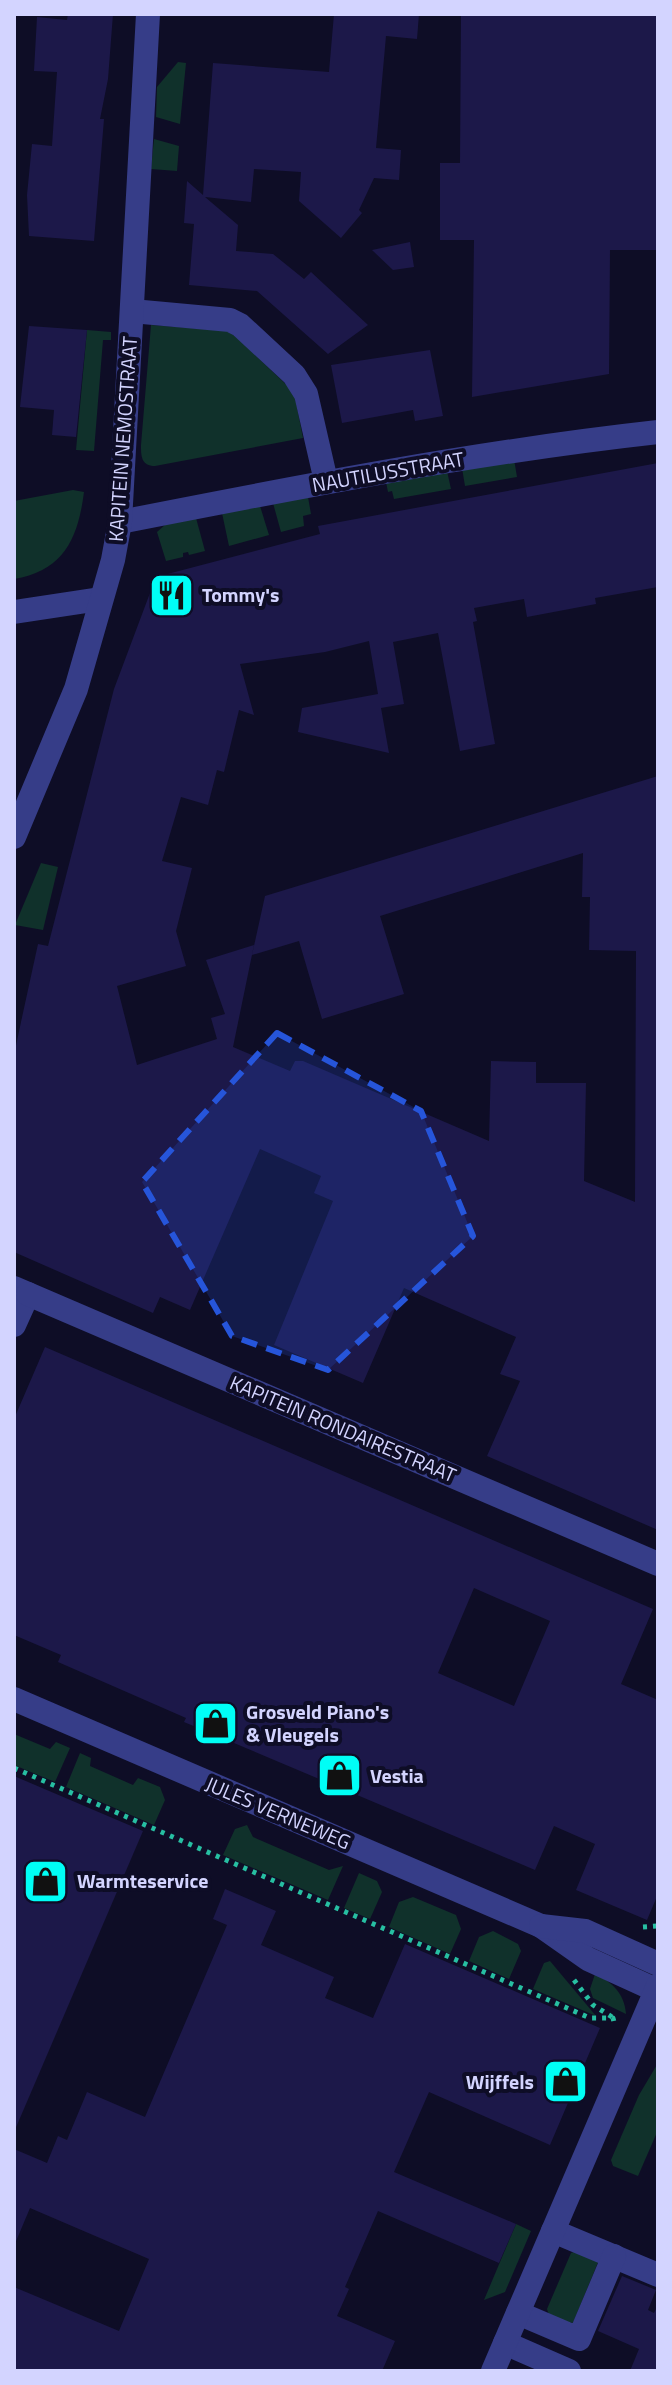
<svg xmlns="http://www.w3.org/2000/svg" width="672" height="2385" viewBox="0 0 672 2385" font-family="'Titillium Web',sans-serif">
<rect width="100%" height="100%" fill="#0e0d26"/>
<g fill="#10312b">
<path d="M178,62L186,63L180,124L156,117L157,87Z"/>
<path d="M154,139L179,146L177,171L151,169Z"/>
<path d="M151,325L230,331L294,392L303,438L155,466C141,466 141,456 141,445Z"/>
<path d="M87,330L111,332V340H103L94,451L76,450Z"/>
<path d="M514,459L517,477L465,486L462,468Z"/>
<path d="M447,471L451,489L394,499L392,491L388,492L386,482Z"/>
<path d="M73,490L84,492C78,539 63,571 14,579V501Z"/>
<path d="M308,497L311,514L303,516L304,526L281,532L273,503Z"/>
<path d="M260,506L269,535L229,546L222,513Z"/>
<path d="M196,518L205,551L189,555L188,552L183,553V557L166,561L157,532L166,524Z"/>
<path d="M41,863L58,867L43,930L15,925Z"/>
<path d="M14,1734L50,1749L56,1742L70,1748L55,1782L14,1765Z"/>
<path d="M80,1753L91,1758L90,1766L133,1785L138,1778L160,1787L165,1800L154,1825L66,1787Z"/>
<path d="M247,1825L253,1837L329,1870L343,1866L328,1900L223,1855L235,1829Z"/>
<path d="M359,1873L377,1881L382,1892L370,1919L344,1908Z"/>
<path d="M413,1897L456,1915L461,1929L450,1954L389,1927L399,1902Z"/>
<path d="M493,1931L518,1944L521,1951L509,1979L469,1961L479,1937Z"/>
<path d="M550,1961L596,2016L533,1989L544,1963Z"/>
<path d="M595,1974C613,1983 624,1993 626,2014L593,1998L590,1989Z"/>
<path d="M658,2063V2130L638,2176L613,2166L611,2160L639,2095Z"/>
<path d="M516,2224L531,2231L505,2292L484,2300Z"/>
<path d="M579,2250L599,2260L573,2323L550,2318L547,2309L571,2253Z"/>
</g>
<g fill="#1c1849" fill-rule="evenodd">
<path d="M68,14H113L108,79L100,119H104L94,241L29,236L27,195L32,144L52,146L57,72L34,71L37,17L67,20Z"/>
<path d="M334,14H419L417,39L386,36L376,148L401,150L399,180L374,178L359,210L362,213L341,238L299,201L301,172L254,169L251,202L205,197L238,225L236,251L273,254L304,279L311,272L368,325L328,354L257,291L189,285L194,224L184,223L187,181L203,195L213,63L329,72Z"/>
<path d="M461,14H658V250H610L609,374L472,397L474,240H440V163H460Z"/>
<path d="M410,242L414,267L393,270L372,250Z"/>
<path d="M29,326L87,330L76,437L52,435L54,410L20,407Z"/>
<path d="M430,350L443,416L415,421L413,410L342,423L331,365Z"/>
<path d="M658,463V587L595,598L596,604L527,617L524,599L474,608L477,621L473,622L495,744L460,751L438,633L393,642L404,704L381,708L389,753L298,732L302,708L378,694L369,641L325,652L240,664L254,715L239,710L224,772L217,770L208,805L181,797L162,861L192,868L176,931L186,966L117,986L137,1065L217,1039L211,1018L225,1014L206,960L254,945L233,1047L290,1071L295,1061H303L489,1141L491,1061L536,1062V1083H586L584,1181L635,1202L636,951L589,950L590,897H582L583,853L380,916L404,994L322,1019L299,941L252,955L265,896L658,776V1530L487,1456L520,1381L500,1374L516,1337L404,1288L363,1383L274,1345L333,1201L314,1193L321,1176L260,1149L190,1310L160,1297L153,1313L14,1252V1055L21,1022L38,944L48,946L114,689L156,577L320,534L318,526Z"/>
<path d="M45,1347L653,1609L621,1684L658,1700V1894L647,1920L576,1890L595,1844L554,1826L535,1870L184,1722L186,1718L58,1662L61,1655L14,1635V1419ZM474,1588L550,1621L514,1706L438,1673Z"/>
<path d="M14,1776L143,1831L14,2132Z"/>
<path d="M225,1889L276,1911L261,1945L334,1977L325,1998L373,2018L405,1944L600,2028L550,2145L429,2092L394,2172L516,2224L499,2263L378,2211L345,2287L349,2289L337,2316L395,2341L382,2371H14V2287L119,2331L149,2259L30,2208L14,2246V2149L47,2163L58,2136L67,2140L87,2092L145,2117L227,1925L213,1919Z"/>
<path d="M622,2276L656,2290L648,2310L654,2313L658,2305V2371H630L639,2349L598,2331Z"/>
</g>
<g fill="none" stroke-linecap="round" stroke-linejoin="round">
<g stroke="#27bfa2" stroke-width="5" stroke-dasharray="4 6" stroke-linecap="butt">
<path d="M14,1768L590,2018H613L614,2022"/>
<path d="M643,1927L658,1926"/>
<path d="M574,1980L593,2005L612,2017"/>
</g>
<g stroke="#363d88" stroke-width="24">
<path d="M132,311L230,320L240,325L294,375L306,394L326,481"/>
<path d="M120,522C298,487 477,452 658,432"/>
<path d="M14,612L100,599"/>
<path d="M14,837L76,689L113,560L120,522L148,14"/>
<path d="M14,1288L28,1294L14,1325"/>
<path d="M28,1294L658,1564"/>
<path d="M14,1699L541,1926L588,1959L658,1991"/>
<path d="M541,1926L585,1931L658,1964"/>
<path d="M553,2231L658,2275"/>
<path d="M518,2313L579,2339L614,2256"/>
<path d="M505,2343L569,2371"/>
<path d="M493,2371L658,1986"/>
</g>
</g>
<path fill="#2655da" fill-opacity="0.2" stroke="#2655da" stroke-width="6" stroke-dasharray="16 10" stroke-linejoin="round" d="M277,1033L421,1111L473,1236L328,1370L232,1336L142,1182Z"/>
<defs>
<symbol id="restaurant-square" viewBox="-11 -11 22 22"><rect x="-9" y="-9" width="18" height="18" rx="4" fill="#00fef6" stroke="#0e0d26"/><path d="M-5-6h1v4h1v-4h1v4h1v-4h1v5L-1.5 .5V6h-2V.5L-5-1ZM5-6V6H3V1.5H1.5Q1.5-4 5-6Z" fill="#111"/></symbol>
<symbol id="shop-square" viewBox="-11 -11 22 22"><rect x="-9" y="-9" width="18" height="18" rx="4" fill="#00fef6" stroke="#0e0d26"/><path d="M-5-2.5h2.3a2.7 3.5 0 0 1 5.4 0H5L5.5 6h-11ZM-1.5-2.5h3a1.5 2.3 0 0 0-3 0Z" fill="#111"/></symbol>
</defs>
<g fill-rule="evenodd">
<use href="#restaurant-square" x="146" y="570" width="51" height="51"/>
<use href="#shop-square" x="190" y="1698" width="51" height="51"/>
<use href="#shop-square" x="314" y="1750" width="51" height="51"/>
<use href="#shop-square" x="20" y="1856" width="51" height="51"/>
<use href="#shop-square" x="540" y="2056" width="51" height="51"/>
</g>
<g text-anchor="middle" stroke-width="8" stroke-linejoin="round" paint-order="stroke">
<g font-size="20" fill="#d3d4ff" stroke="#0e0d26">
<text transform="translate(123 439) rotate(-86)" y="7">KAPITEIN NEMOSTRAAT</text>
<text transform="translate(388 472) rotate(-10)" y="7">NAUTILUSSTRAAT</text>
<text transform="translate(343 1429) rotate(23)" y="7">KAPITEIN RONDAIRESTRAAT</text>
<text transform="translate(278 1813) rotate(23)" y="7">JULES VERNEWEG</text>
</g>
<g font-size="20" font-weight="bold" fill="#d3d4ff" stroke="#0e0d26" text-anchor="start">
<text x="202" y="602">Tommy's</text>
<text x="246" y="1719">Grosveld Piano's<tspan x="246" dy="23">&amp; Vleugels</tspan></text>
<text x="370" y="1783">Vestia</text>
<text x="77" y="1888">Warmteservice</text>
<text x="534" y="2089" text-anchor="end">Wijffels</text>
</g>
</g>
<rect width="672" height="2385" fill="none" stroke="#d3d4ff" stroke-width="32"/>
</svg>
